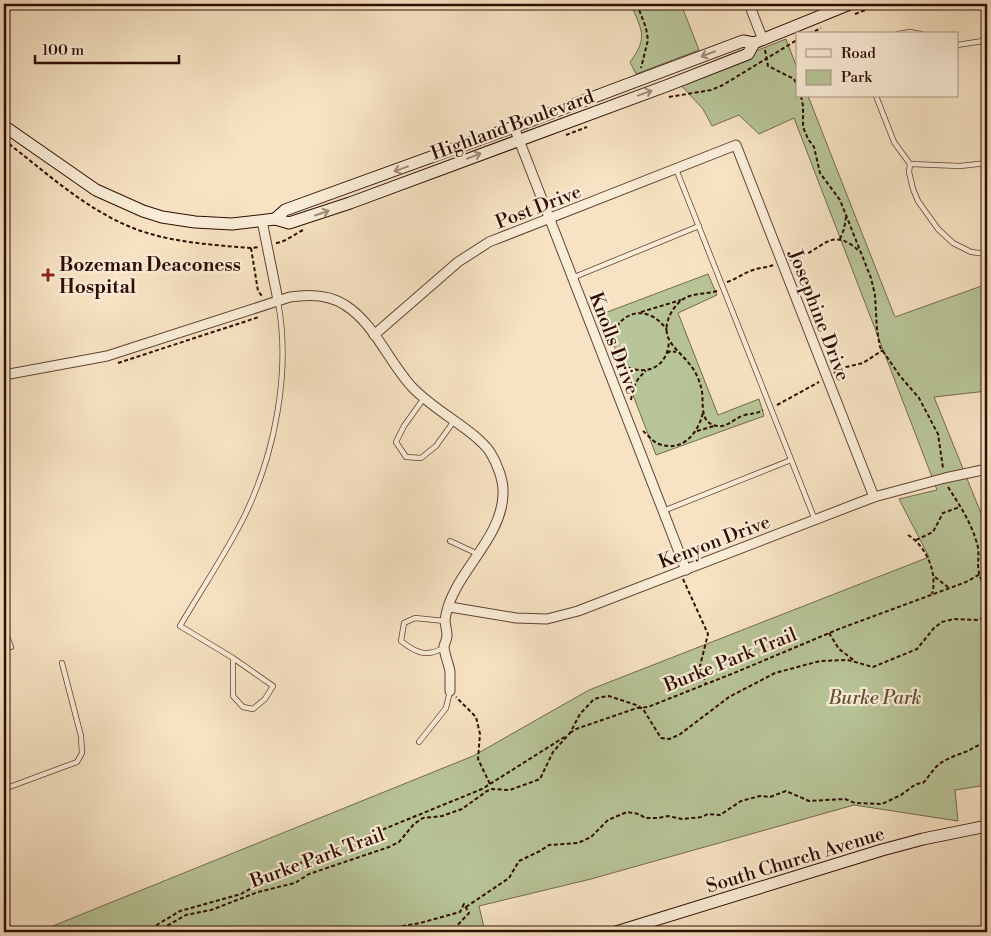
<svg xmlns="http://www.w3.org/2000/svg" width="991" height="936" viewBox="0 0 991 936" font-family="'Libre Bodoni',serif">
<rect width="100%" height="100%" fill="#f7e3c3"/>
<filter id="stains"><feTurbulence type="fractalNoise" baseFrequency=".004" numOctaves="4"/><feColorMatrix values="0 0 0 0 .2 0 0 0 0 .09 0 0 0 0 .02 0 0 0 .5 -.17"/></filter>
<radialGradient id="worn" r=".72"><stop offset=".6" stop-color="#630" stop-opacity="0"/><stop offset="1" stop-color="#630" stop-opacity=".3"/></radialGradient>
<g fill="#b8c598" stroke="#74694d">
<path d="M631,4H681L699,50L636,74L630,62C649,37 641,30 631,4Z"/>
<path d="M786,39L797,68V96H808L895,317L987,284V391L934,397L987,528V785L955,790L958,821L854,805L591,879L479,906L485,932H38L473,756L589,690L929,557L899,499L937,490L794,118L759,134L739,115L712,126L703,109L678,82Z"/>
<path d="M708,274L717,295L678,313L718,415L759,399L764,416L656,455L602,314Z"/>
</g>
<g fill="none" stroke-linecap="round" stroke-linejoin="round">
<defs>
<g id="lane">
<path d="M898,34L910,32L921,34"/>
<path d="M957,45L983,41L987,38"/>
<path d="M876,96L894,142L910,164L909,172L913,189L918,201L938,229L953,243L971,252L987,254"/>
<path d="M910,164L960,166L987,163"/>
<path d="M676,169L815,520"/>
<path d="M572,278L699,226"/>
<path d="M424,398L404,426L396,442L406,457L421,458L436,446L454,421"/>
<path d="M663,511L791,460"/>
<path d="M450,541L478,554"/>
<path d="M4,629L11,647"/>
<path d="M443,648C426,658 415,652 401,641L404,623L415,618L445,621"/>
<path d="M233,658V696L243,707L253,709L265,699L273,686L233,658L180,626C201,590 225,555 244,517C275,454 291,371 278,302"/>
<path d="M419,742L446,708L450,691"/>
<path d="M4,789L77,762L82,753L81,736L62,663"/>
</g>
<g id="street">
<path d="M749,4L763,40"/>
<path d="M514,127L686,570"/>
<path d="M262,221L278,300"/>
<path d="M374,335L458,262L489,242L736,145L874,497"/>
<path d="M4,375L107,356L290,297C309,294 329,294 345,305C375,324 388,361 412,387C431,407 456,420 477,438C481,442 487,447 490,452C497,463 504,481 503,494C502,541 451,574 445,620C445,625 447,630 447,635C447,639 445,643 444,646C444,654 449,664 450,672C450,678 450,685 450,691"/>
<path d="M450,607L516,618L547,619L578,611L874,497L945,478L987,469"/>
</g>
<g id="secondary">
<path d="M4,126L96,190L143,211L162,217L195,222L232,224L275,219L289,223L350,203L666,86L748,54L754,43"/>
<path d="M275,219L285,210L514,127L743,41L754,43L850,4"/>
<path d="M616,932L882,850L923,839L987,826"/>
</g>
</defs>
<use href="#lane" stroke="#614232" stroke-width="6"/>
<use href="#street" stroke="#614232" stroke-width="11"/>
<use href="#secondary" stroke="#2f0d02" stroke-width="13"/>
<g stroke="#2f0d02" stroke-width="2" stroke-dasharray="4 2.5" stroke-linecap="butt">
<path d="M637,4L646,28L648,40L641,68"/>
<path d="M855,14L881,4"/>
<path d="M809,34L821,28"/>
<path d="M765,50L768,66L794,79L797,85"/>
<path d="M801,96L803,106V127L808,139L814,147L820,173L840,200L871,278L875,295L877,330L880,347L900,376L919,398L938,434L943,468"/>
<path d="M669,97L711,90L723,85L797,40"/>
<path d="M566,135L587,127"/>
<path d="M4,140C47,173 89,213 141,231C177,243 214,245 251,248L259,247"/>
<path d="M840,239L844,229L846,217"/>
<path d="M276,243C286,242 296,233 305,229"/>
<path d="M251,248L258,291L262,296"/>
<path d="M790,260C795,258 800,257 805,255C827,243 835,229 859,251"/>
<path d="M727,282C736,279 744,273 753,270C760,267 767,268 773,265"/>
<path d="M717,291C707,294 697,293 687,297C680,300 675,306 671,313C657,340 679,349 691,366C696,372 699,380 701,387C705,399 698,419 713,425C727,430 733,418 745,415C752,413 757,414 763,410"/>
<path d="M641,312L681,300"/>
<path d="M611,345C614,312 647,301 667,330"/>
<path d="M667,353L671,351L676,352"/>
<path d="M617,361C639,377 667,373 669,341"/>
<path d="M118,363L259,317"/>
<path d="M834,373L846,367L863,363L883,350"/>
<path d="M631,400C633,387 636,379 646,371"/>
<path d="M777,405L819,382"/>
<path d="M643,431C648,435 653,442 659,444C683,453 699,432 703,412"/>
<path d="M697,431L714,426"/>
<path d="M948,487C959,504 970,521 976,540C983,560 971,567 987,589"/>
<path d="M908,535C926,546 938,573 932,594"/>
<path d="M916,540L933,532L943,513L960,507"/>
<path d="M935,577L949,588"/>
<path d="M683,579L708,634L700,666L706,684"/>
<path d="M829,633L839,649L855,661"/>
<path d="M570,733L576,729L637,708L648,707L734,673L839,629L966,582L987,570"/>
<path d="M490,784L566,736"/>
<path d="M466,907L509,878L519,861L540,851L549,845L578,843L591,837L608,820L627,812L639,814L645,818H658L668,816L682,819L702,817L708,814L720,815L741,801L760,796L770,797L786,791L809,801L845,799L855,803L882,804L901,795L916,784L923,783C928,778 931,772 936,767C944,759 955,756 965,752C974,749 976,744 987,744"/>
<path d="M145,932L180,911L241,894L286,869L482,789L490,784L478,759L480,734L476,717L456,697"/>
<path d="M156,932L186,915L211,910L258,892L295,883L309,874L389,847L399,842L414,824L423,818L442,816L462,809L487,791L492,789L510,790L540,779L553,752L570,733L580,714L594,699L602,697L609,696L636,705L643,709L661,738L669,739L679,735L729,697L775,673L820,661L848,660L873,667L917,649L934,628L942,622L954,619L977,620L987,616"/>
<path d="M370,932L420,923L460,912L464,904L469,913L451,932"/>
</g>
<use href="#lane" stroke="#faedd8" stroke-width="4.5"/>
<use href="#street" stroke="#faedd8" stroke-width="9"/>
<use href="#secondary" stroke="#faedd8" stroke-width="11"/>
</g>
<defs><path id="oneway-shaft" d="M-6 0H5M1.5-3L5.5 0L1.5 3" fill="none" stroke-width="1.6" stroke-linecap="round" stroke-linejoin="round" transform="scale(1.25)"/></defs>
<g stroke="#9f8878">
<use href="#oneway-shaft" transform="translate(708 54) rotate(159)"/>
<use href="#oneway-shaft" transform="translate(645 93) rotate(-20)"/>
<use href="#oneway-shaft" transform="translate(474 156) rotate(-21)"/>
<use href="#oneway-shaft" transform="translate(401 169) rotate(160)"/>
<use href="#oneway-shaft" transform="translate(322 213) rotate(-19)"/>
</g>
<path fill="#8f2418" stroke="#faedd8" stroke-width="2" d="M45.5 267.5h5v5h5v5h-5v5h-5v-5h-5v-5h5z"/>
<g text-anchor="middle" stroke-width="4.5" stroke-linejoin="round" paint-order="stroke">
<g font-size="19" fill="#2f0d02" stroke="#faedd8">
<text transform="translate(512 124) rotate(-20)" y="7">Highland Boulevard</text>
<text transform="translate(538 206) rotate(-21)" y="7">Post Drive</text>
<text transform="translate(820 315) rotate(69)" y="7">Josephine Drive</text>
<text transform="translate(615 343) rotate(69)" y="7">Knolls Drive</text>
<text transform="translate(714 541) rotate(-21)" y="7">Kenyon Drive</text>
<text transform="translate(730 659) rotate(-22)" y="7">Burke Park Trail</text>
<text transform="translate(317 857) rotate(-20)" y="7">Burke Park Trail</text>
<text transform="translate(795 859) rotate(-17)" y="7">South Church Avenue</text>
</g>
<g font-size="19" font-weight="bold" fill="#2f0d02" stroke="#faedd8" text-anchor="start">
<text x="59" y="271">Bozeman Deaconess<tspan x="59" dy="22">Hospital</tspan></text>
</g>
<g font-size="19" font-style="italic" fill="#5f4d36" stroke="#faedd8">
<text x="875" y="704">Burke Park</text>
</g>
</g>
<rect width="991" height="936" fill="none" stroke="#f7e3c3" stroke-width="20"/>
<rect x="5" y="5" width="981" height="926" fill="none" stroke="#2f0d02" stroke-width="2.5"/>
<rect x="10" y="10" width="971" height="916" fill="none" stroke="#2f0d02"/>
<rect x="796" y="32" width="162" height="65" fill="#faedd8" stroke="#a99382"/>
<rect x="806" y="49" width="25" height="8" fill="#faedd8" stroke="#a99382"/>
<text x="841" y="58" font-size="15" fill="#2f0d02">Road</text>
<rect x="806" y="70" width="25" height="15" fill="#b8c598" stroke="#a99382"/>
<text x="841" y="82" font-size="15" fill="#2f0d02">Park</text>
<path d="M35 55v8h144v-8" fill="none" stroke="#2f0d02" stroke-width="2.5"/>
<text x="42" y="55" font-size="15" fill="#2f0d02" stroke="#faedd8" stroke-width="4" paint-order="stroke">100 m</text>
<rect width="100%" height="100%" filter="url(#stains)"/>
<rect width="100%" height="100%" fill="url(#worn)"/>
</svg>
